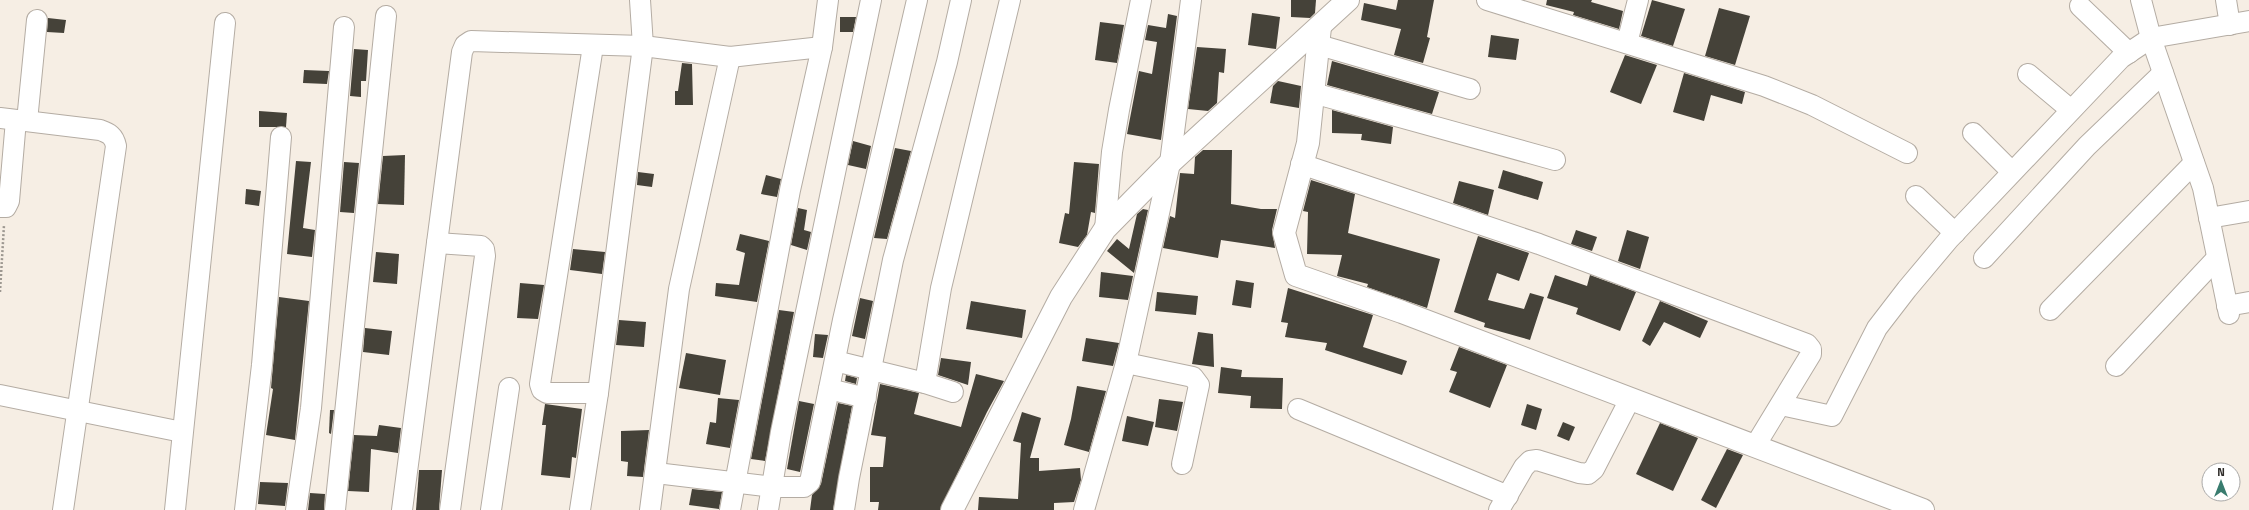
<svg xmlns="http://www.w3.org/2000/svg" width="2249" height="510" viewBox="0 0 2249 510" font-family="'Titillium Web',sans-serif">
<rect width="100%" height="100%" fill="#f6eee4"/>
<g fill="#454239">
<path d="M1291,0H1316L1315,13L1310,18L1291,17Z"/>
<path d="M1398,0H1434L1427,37L1430,38L1423,63L1394,55L1401,29L1361,20L1364,3L1396,10Z"/>
<path d="M1547,0H1592L1591,2L1623,11L1619,29L1573,15L1574,12L1546,5Z"/>
<path d="M1652,0L1685,9L1673,46L1641,36Z"/>
<path d="M1719,8L1750,16L1735,65L1705,56Z"/>
<path d="M1252,13L1280,17L1276,49L1248,45Z"/>
<path d="M1168,14L1177,16L1161,140L1127,134L1139,71L1152,74L1157,42L1145,40L1148,25L1166,28Z"/>
<path d="M840,17H856L853,32H840Z"/>
<path d="M48,18L66,20L64,33L47,32Z"/>
<path d="M1100,22L1124,25L1117,63L1095,60Z"/>
<path d="M1491,35L1519,39L1516,60L1488,57Z"/>
<path d="M1197,47L1226,49L1224,73L1219,72L1217,103L1208,111L1188,109Z"/>
<path d="M354,49L368,50L366,81H361V97L350,96Z"/>
<path d="M1625,55L1657,65L1641,104L1610,92Z"/>
<path d="M1332,61L1439,92L1432,114L1327,85Z"/>
<path d="M682,63L692,64L693,105H675V91H678Z"/>
<path d="M304,70L329,71L327,84L303,83Z"/>
<path d="M1684,73L1745,92L1742,104L1711,95L1704,121L1673,112Z"/>
<path d="M1278,81L1301,86L1299,108L1270,103L1273,86Z"/>
<path d="M1332,110L1393,127L1391,144L1361,140L1362,134L1332,133Z"/>
<path d="M259,111L287,113L286,127H259Z"/>
<path d="M853,141L871,146L866,169L848,165Z"/>
<path d="M895,148L911,151L887,239L874,238Z"/>
<path d="M1203,150H1232L1231,204L1261,209H1277L1272,230L1275,248L1221,240L1218,258L1163,248L1170,216L1175,218L1180,173L1194,174L1195,157Z"/>
<path d="M405,155L404,205L378,204L383,156Z"/>
<path d="M296,161L311,162L303,228L315,230L312,257L287,254Z"/>
<path d="M344,162L359,163L354,213L340,212Z"/>
<path d="M1074,162L1099,164L1095,213L1091,212L1087,235L1078,247L1059,243L1065,213L1069,214Z"/>
<path d="M1503,170L1543,182L1538,200L1498,188Z"/>
<path d="M638,172L654,174L652,187L637,185Z"/>
<path d="M766,175L781,179L777,197L761,194Z"/>
<path d="M1311,180L1355,194L1348,233L1440,259L1427,308L1367,287L1368,284L1337,276L1342,255L1307,254L1308,212L1303,211Z"/>
<path d="M1459,181L1494,190L1488,215L1453,203Z"/>
<path d="M246,189L261,191L259,206L245,204Z"/>
<path d="M798,208L807,210L804,230L811,232L807,250L791,245Z"/>
<path d="M1143,209L1148,210L1134,273L1107,251L1117,239L1129,249L1137,214Z"/>
<path d="M1576,230L1597,237L1592,251L1571,244Z"/>
<path d="M1627,230L1649,237L1640,269L1618,261Z"/>
<path d="M740,234L769,241L757,302L715,296L716,283L739,285L745,253L736,250Z"/>
<path d="M1478,236L1529,253L1519,281L1497,273L1488,300L1524,309L1530,293L1544,297L1530,340L1484,327L1485,323L1454,312Z"/>
<path d="M573,249L605,252L602,274L570,270Z"/>
<path d="M376,252L399,254L397,284L373,282Z"/>
<path d="M1101,272L1133,276L1128,300L1099,297Z"/>
<path d="M1555,275L1587,286L1590,275L1636,292L1620,331L1576,314L1578,308L1547,298Z"/>
<path d="M1236,280L1254,283L1251,308L1232,305Z"/>
<path d="M520,283L544,285L538,319L517,318Z"/>
<path d="M1288,288L1373,315L1363,347L1407,361L1402,375L1325,350L1327,343L1285,337L1288,323L1281,322Z"/>
<path d="M1157,292L1198,296L1196,315L1155,311Z"/>
<path d="M279,297L309,301L295,440L266,435L273,389L271,388Z"/>
<path d="M860,298L873,301L865,339L852,336Z"/>
<path d="M971,301L1026,310L1022,338L966,329Z"/>
<path d="M1660,301L1708,321L1700,338L1664,322L1650,346L1642,341Z"/>
<path d="M779,310L794,312L765,461L751,459Z"/>
<path d="M619,320L646,322L644,347L616,345Z"/>
<path d="M365,328L392,331L389,355L363,352Z"/>
<path d="M1198,332L1213,334L1214,367L1192,364Z"/>
<path d="M815,334L828,335L823,358L813,357Z"/>
<path d="M1086,338L1119,343L1113,366L1082,361Z"/>
<path d="M1459,347L1507,365L1490,408L1449,392L1457,372L1450,370Z"/>
<path d="M686,353L726,360L720,395L679,388Z"/>
<path d="M941,358L971,362L968,385L938,375Z"/>
<path d="M1221,367L1242,370L1241,377L1283,378L1282,409L1250,408L1251,396L1218,393Z"/>
<path d="M976,374L1004,381L987,412L940,510H878L879,502H870V467H883L886,437L871,435L880,384L919,393L914,414L961,427Z"/>
<path d="M846,375L857,378L856,384L845,381Z"/>
<path d="M1077,386L1106,391L1089,452L1064,445L1071,419Z"/>
<path d="M718,398L739,400L730,448L706,444L710,422L716,423Z"/>
<path d="M1159,399L1183,402L1177,431L1155,427Z"/>
<path d="M799,401L814,404L800,472L787,469Z"/>
<path d="M838,403L852,406L833,510H810L812,495L821,484Z"/>
<path d="M545,404L582,409L576,458L572,457L570,478L541,475L546,425H542Z"/>
<path d="M1527,404L1542,409L1536,430L1521,425Z"/>
<path d="M330,410H334L331,434L329,433Z"/>
<path d="M1022,412L1041,418L1030,458H1039V471L1080,468L1081,480L1074,502L1054,503V510H978L979,497L1018,499L1021,443L1013,441Z"/>
<path d="M1127,416L1154,422L1148,446L1122,441Z"/>
<path d="M1563,422L1575,427L1569,441L1557,436Z"/>
<path d="M1660,423L1698,438L1673,491L1636,474Z"/>
<path d="M379,425L401,428L398,453L371,449L369,492L348,491L354,435L377,436Z"/>
<path d="M649,430L643,477L627,476L628,462L621,461V431Z"/>
<path d="M1727,449L1743,455L1716,508L1701,500Z"/>
<path d="M419,470H442L439,510H416Z"/>
<path d="M260,482L288,483L285,506L258,504Z"/>
<path d="M692,489L722,492L719,509L689,505Z"/>
<path d="M310,493L325,494L324,510H308Z"/>
</g>
<g fill="none" stroke-linecap="round" stroke-linejoin="round">
<defs>
<g id="minor">
<path d="M1487,0L1764,86L1812,105L1907,153"/>
<path d="M2141,0L2151,38L2203,188L2229,314"/>
<path d="M2226,0L2230,25"/>
<path d="M2080,6L2129,53"/>
<path d="M1627,43L1638,0"/>
<path d="M1319,45L1470,89"/>
<path d="M593,46L540,384L542,390L547,393H598"/>
<path d="M2028,74L2071,110"/>
<path d="M1313,93L1555,160"/>
<path d="M0,118L100,130C109,133 114,136 116,146L63,510"/>
<path d="M27,121L37,20"/>
<path d="M1973,133L2012,172"/>
<path d="M1301,164L1539,244L1807,344L1811,349V354L1755,446"/>
<path d="M1916,196L1955,233"/>
<path d="M0,207H6L9,201L16,120"/>
<path d="M2209,218L2249,211"/>
<path d="M1105,229L1112,152L1119,110L1141,0"/>
<path d="M437,243L481,246L484,249L485,256L450,510"/>
<path d="M1984,258L2087,146L2163,73"/>
<path d="M2227,306L2249,302"/>
<path d="M2050,310L2194,163"/>
<path d="M835,361L925,383L953,392"/>
<path d="M1126,363L1193,377L1199,385L1182,464"/>
<path d="M2116,366L2217,258"/>
<path d="M925,383L941,288L1010,0"/>
<path d="M829,389L866,398"/>
<path d="M0,395L182,432"/>
<path d="M1781,405L1832,416L1877,328L1907,289L1949,239L2121,58L2151,38L2249,21"/>
<path d="M1298,409L1508,496"/>
<path d="M656,473L774,487H804L810,482L843,320L917,0"/>
<path d="M175,510L225,23"/>
<path d="M245,510L262,365L281,137"/>
<path d="M296,510L311,408L344,27"/>
<path d="M335,510L386,16"/>
<path d="M402,510L462,52L465,45L471,41L643,46L730,57L822,47"/>
<path d="M491,510L509,388"/>
<path d="M580,510L598,393L643,46L640,0"/>
<path d="M650,510L679,289L730,57"/>
<path d="M730,510L790,190L822,47L828,0"/>
<path d="M768,510L781,432L871,0"/>
<path d="M844,510L849,478L893,260L947,62L961,0"/>
<path d="M1084,510L1126,363L1170,163L1191,0"/>
<path d="M1499,510L1524,467L1530,461L1537,460L1579,473L1588,474L1594,469L1630,399"/>
</g>
<g id="tertiary">
<path d="M1320,27L1308,143L1284,233L1296,275L1402,312L1923,510"/>
<path d="M952,510L1061,297L1105,229L1170,163L1348,0"/>
</g>
</defs>
<use href="#minor" stroke="#b4aca3" stroke-width="22"/>
<use href="#tertiary" stroke="#b4aca3" stroke-width="24"/>
<path stroke="#9d9891" stroke-width="2.5" stroke-dasharray="2 2" stroke-linecap="butt" d="M0,292L4,225"/>
<use href="#minor" stroke="#fff" stroke-width="20"/>
<use href="#tertiary" stroke="#fff" stroke-width="22"/>
</g>
<g transform="translate(2221 482)"><circle r="19" fill="#ffffff" stroke="#abaaa9"/>
<path d="M0-3L7 15L0 10L-7 15Z" fill="#397c6f"/>
<text y="-6" font-size="11" font-weight="bold" text-anchor="middle" fill="#2e2b28">N</text>
</g>
</svg>
